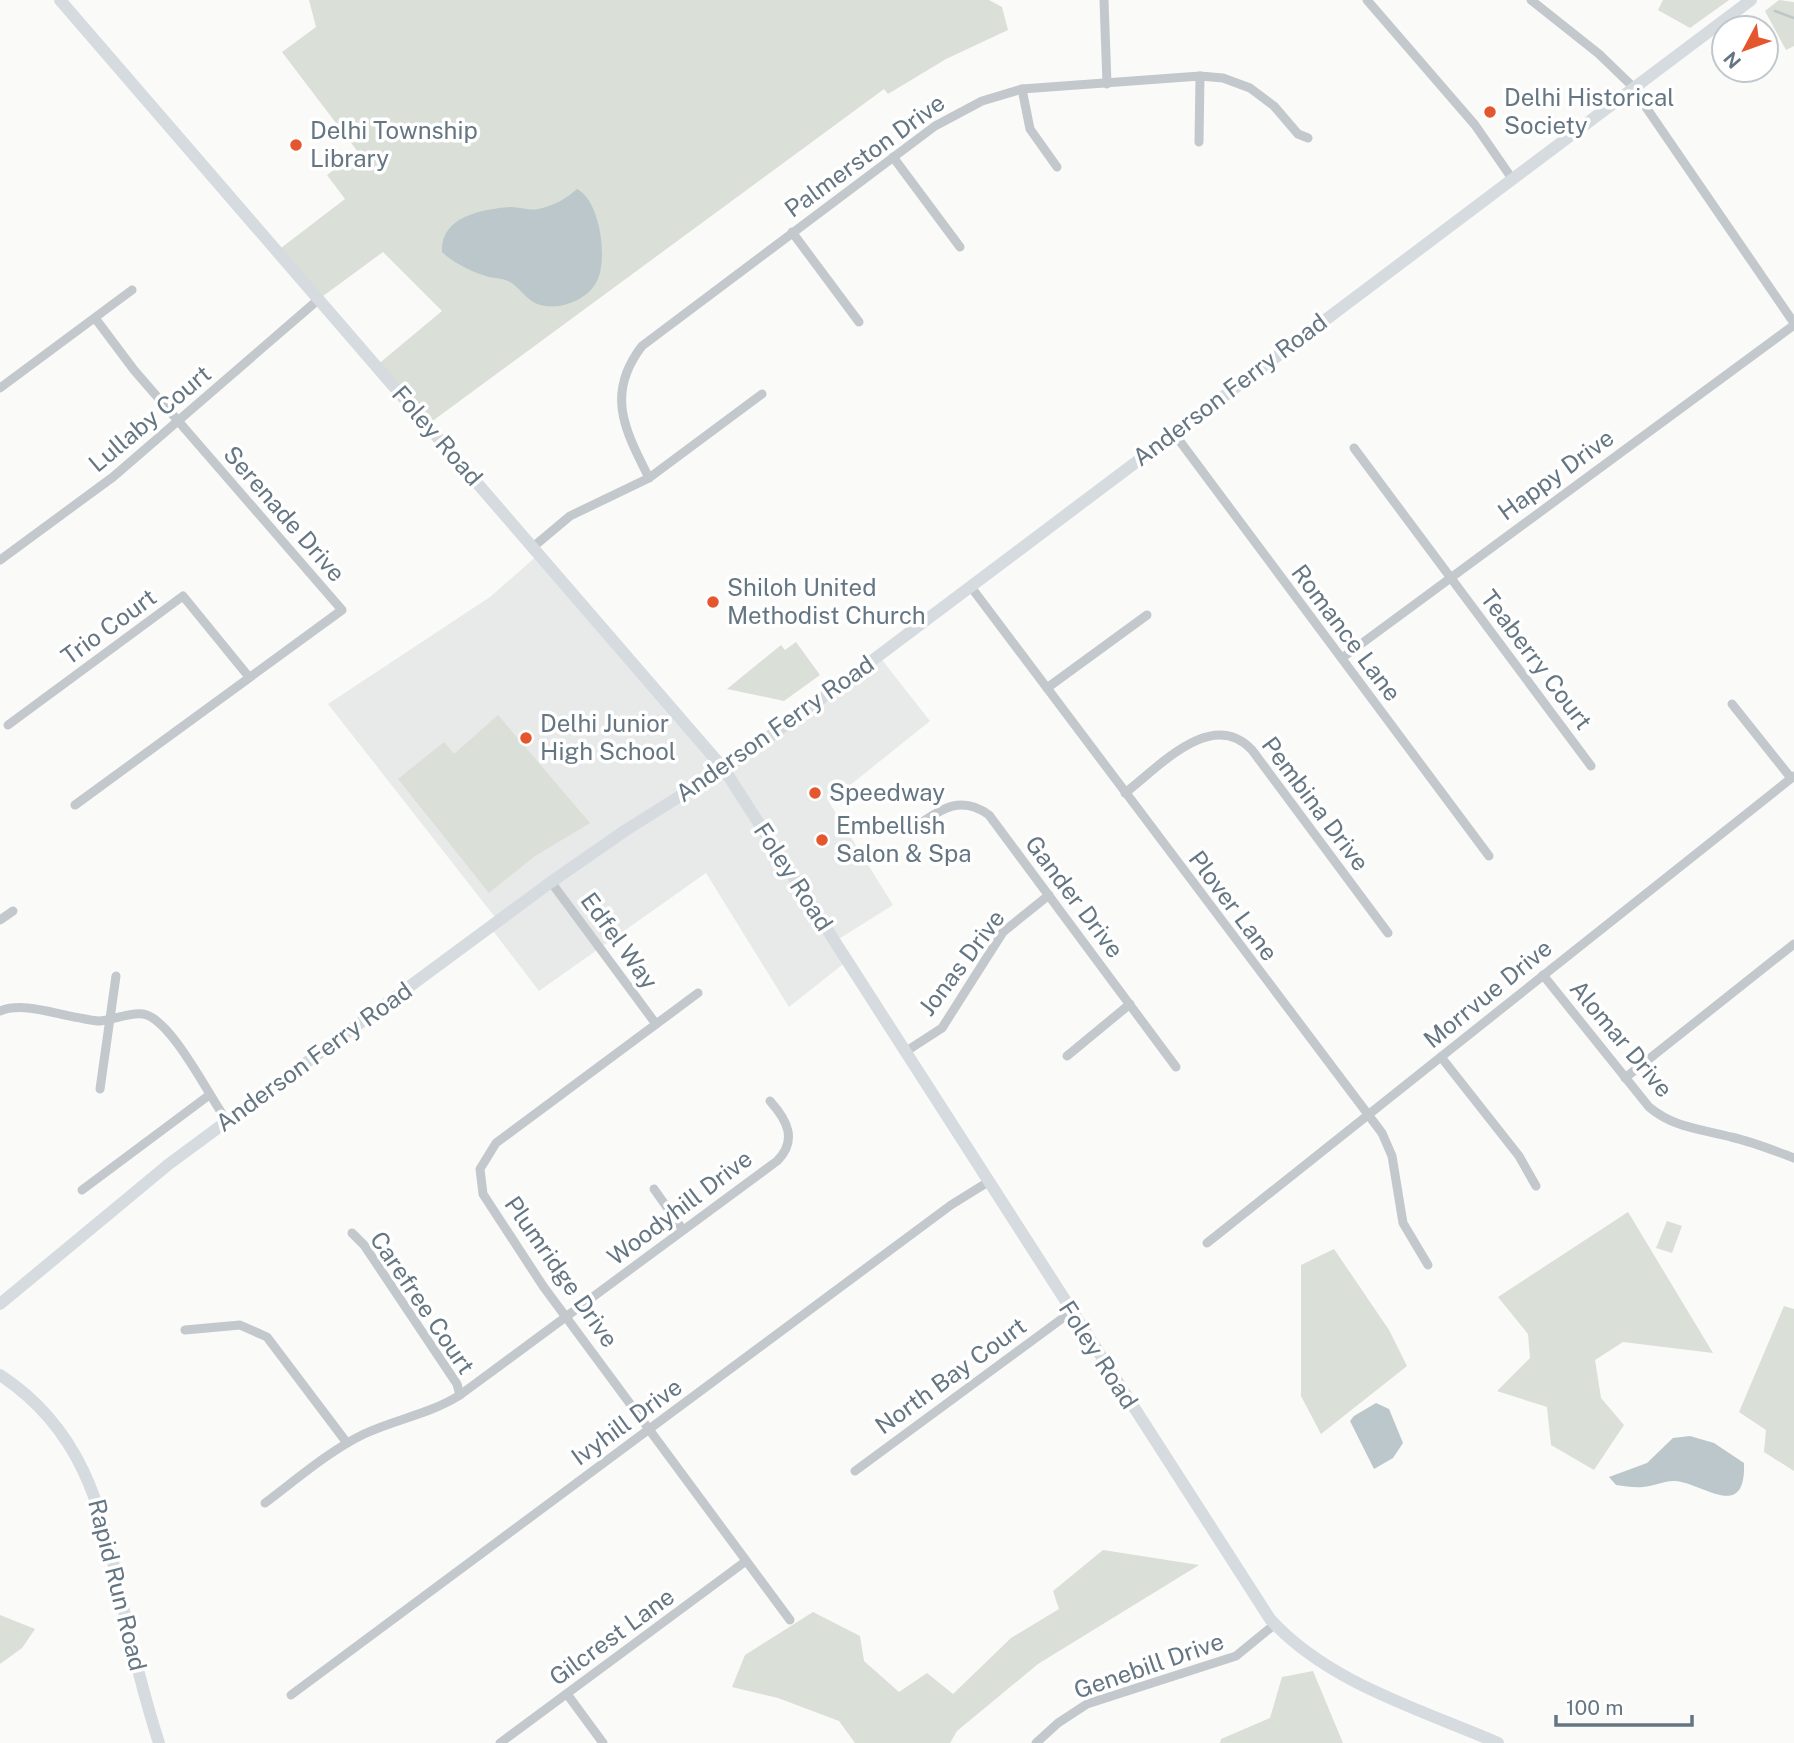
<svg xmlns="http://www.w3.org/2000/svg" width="1794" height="1743" viewBox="0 0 1794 1743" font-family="'Public Sans',sans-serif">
<rect width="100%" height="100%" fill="#fafaf8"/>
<path fill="#e8e9e9" d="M539,554L724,768L879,656L930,721L829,802L893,905L834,942L847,961L789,1007L706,873L539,991L490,927L498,921L328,704L490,597Z"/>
<g fill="#dadfd7">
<path d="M309,0H989L1002,7L1008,30L946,59L888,94L884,89L427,425L376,366L442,311L383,252L319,299L277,251L345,199L327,175L358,152L282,52L316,27Z"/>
<path d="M1663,0H1729L1690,28L1658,10Z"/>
<path d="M1779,0L1794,2V46L1786,50L1765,11Z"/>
<path d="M796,642L820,675L784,701L727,689L781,645L785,650Z"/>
<path d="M498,715L590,823L535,856L489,893L398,779L444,742L454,754Z"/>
<path d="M1628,1212L1713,1353L1623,1342L1595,1360L1601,1398L1624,1425L1594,1470L1551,1445L1547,1407L1497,1391L1530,1358L1528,1334L1498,1297Z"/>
<path d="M1667,1221L1682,1226L1672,1253L1656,1248Z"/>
<path d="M1334,1249L1389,1330L1407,1366L1321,1434L1301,1396V1265Z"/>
<path d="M1784,1306L1794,1309V1471L1764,1452L1766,1430L1739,1412Z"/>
<path d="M1103,1550L1199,1565L1038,1664L957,1731L950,1743H855L839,1721L778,1698L732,1687L745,1655L813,1612L860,1636L864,1661L899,1692L927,1673L953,1694L1011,1638L1059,1609L1053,1591Z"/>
<path d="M0,1615L35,1629L22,1648L0,1664Z"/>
<path d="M1313,1671L1343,1743H1220L1221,1739L1270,1718L1282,1677Z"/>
</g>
<g fill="#bbc7cb">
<path d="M577,189C600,200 609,261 596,283C585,302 555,312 535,303C525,298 519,287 510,282C505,279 496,278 489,277C472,272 455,264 442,252C440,217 482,209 511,207C520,207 530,211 538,209C553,206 566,199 577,189Z"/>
<path d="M1376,1403L1389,1409L1403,1443L1393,1458L1374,1469L1350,1421L1354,1416Z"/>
<path d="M1690,1436L1714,1443L1744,1463C1746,1522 1704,1484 1676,1481C1666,1480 1654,1486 1643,1487C1634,1488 1625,1486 1616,1485L1609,1477L1647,1463L1673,1438Z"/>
</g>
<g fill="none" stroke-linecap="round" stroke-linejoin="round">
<path stroke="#bbc7cb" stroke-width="2.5" d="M1775,11L1794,18"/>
<g stroke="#c3c8cc" stroke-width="9">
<path d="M1104,0L1107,84"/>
<path d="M1367,0L1475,125L1513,180"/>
<path d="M1531,0L1599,54L1630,84L1794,323"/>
<path d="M1022,89L1030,129L1057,167"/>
<path d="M1199,142L1200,76"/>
<path d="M893,157L960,247"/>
<path d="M792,232L859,322"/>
<path d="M0,388L132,290"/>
<path d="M1173,432L1489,856"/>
<path d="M1354,448L1591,766"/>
<path d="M649,478C625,430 605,394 642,346L935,126L982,101L1022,89L1200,76L1223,78L1250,88L1274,106L1298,134L1308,138"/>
<path d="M533,547L570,516L649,478L762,394"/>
<path d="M0,560L113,477L319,299"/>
<path d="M971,587L1382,1133L1392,1156L1403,1223L1428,1265"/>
<path d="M1342,658L1794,325"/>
<path d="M1047,688L1147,615"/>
<path d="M1732,704L1791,778"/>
<path d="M8,725L183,596L249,677"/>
<path d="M1125,793C1159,767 1212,707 1252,750L1388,933"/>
<path d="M75,805L342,610L134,370L95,318"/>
<path d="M918,825C942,808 962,795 989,815L1176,1067"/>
<path d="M551,882L656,1024"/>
<path d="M0,920L13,911"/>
<path d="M1543,975L1649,1107C1674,1128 1701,1129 1731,1137C1753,1142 1773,1150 1794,1158"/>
<path d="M698,993L496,1143L480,1169L483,1194L543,1286L790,1620"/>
<path d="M0,1011C21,1002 52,1013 74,1017C82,1018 92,1021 100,1021C114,1020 129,1012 143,1014C171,1018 210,1098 227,1121"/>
<path d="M905,1052L942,1028L1003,932L1049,895"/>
<path d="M1067,1056L1130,1004"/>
<path d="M1441,1057L1519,1156L1536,1186"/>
<path d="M1625,1078L1794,944"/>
<path d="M100,1089L116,976"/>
<path d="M654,1189L683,1230"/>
<path d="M82,1190L208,1096"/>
<path d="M352,1233L364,1245L457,1384L460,1395"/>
<path d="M1207,1243L1794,776"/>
<path d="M185,1330L240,1325L267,1337L347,1443"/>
<path d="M855,1471L1071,1312"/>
<path d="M265,1503C297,1479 329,1451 364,1434C396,1419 430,1414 460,1395L777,1161C798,1140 787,1120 770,1101"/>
<path d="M567,1694L603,1743"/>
<path d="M291,1695L951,1205L988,1182"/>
<path d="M500,1743L746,1561"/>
<path d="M1036,1743L1058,1723L1087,1704L1236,1656L1275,1624"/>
</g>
<g stroke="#d6dbdf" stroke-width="12">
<path d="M60,0L724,769L1270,1619C1328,1683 1420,1709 1498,1743"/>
<path d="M0,1304L169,1164L551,882L626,830L736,761L825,696L1751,0"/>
<path d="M0,1375C81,1428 101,1505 120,1593C131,1643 143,1694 159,1743"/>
</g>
</g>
<g fill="#e4572e" stroke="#fff" stroke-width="2.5">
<circle cx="1490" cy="112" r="7"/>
<circle cx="296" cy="145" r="7"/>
<circle cx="713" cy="602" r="7"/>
<circle cx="526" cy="738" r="7"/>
<circle cx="815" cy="793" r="7"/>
<circle cx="822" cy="840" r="7"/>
</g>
<g text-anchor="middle" stroke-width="7" stroke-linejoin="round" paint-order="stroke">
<g font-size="24" fill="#657683" stroke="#fff" text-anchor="start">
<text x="1504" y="106">Delhi Historical<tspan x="1504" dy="28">Society</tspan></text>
<text x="310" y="139">Delhi Township<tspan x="310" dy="28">Library</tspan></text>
<text x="727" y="596">Shiloh United<tspan x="727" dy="28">Methodist Church</tspan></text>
<text x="540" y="732">Delhi Junior<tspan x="540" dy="28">High School</tspan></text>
<text x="829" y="801">Speedway</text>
<text x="836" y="834">Embellish<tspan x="836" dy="28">Salon &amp; Spa</tspan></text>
</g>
<g font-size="24" fill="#657683" stroke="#fff">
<text transform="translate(865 156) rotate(-36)" y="8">Palmerston Drive</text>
<text transform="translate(1230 390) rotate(-37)" y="8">Anderson Ferry Road</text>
<text transform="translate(150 419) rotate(-40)" y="8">Lullaby Court</text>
<text transform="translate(437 436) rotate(49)" y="8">Foley Road</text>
<text transform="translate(1556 475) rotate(-36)" y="8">Happy Drive</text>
<text transform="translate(284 514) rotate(49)" y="8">Serenade Drive</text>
<text transform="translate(109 627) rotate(-36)" y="8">Trio Court</text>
<text transform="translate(1346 633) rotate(53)" y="8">Romance Lane</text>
<text transform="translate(1536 660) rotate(53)" y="8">Teaberry Court</text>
<text transform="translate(775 729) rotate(-35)" y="8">Anderson Ferry Road</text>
<text transform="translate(1315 804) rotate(53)" y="8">Pembina Drive</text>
<text transform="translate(793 877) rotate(57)" y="8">Foley Road</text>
<text transform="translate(1074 897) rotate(53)" y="8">Gander Drive</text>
<text transform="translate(1233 906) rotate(53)" y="8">Plover Lane</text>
<text transform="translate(619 941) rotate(54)" y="8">Edfel Way</text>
<text transform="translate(962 963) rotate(-53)" y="8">Jonas Drive</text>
<text transform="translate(1488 994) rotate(-39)" y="8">Morrvue Drive</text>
<text transform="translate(1621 1039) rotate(50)" y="8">Alomar Drive</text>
<text transform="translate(314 1057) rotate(-36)" y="8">Anderson Ferry Road</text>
<text transform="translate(680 1208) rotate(-37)" y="8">Woodyhill Drive</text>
<text transform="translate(561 1272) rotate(55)" y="8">Plumridge Drive</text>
<text transform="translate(422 1303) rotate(56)" y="8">Carefree Court</text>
<text transform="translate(1098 1355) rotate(57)" y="8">Foley Road</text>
<text transform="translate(951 1376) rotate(-36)" y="8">North Bay Court</text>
<text transform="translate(627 1422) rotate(-36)" y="8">Ivyhill Drive</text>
<text transform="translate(117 1585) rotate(76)" y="8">Rapid Run Road</text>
<text transform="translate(612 1637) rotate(-36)" y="8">Gilcrest Lane</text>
<text transform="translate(1149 1666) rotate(-19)" y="8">Genebill Drive</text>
</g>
</g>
<g transform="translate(1745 49) rotate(229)"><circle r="33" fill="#ffffff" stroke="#c1c8cd" stroke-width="2"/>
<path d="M0-5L12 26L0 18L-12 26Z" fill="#e4572e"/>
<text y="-10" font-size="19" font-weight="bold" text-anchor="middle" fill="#657683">N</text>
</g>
<path d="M1556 1715v10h136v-10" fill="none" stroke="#657683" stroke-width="3.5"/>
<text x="1566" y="1715" font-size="21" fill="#657683" stroke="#ffffff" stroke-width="5" paint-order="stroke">100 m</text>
</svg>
